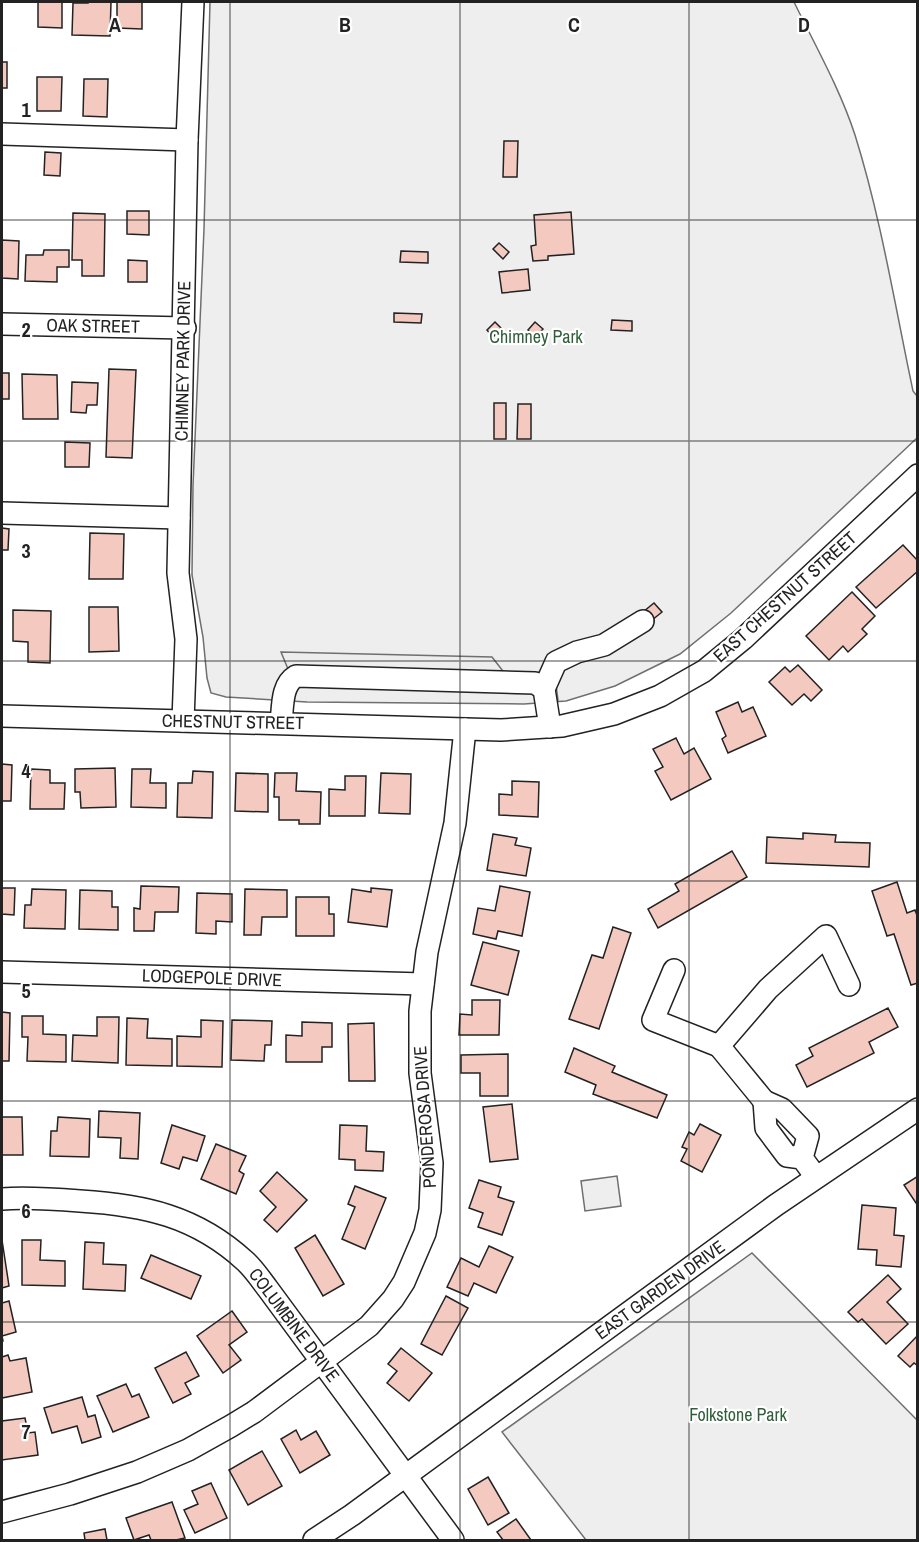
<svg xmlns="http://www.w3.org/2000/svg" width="919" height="1542" viewBox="0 0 919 1542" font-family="'Archivo Narrow',sans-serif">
<rect width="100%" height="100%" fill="#fff"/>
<g fill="#eee" stroke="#6f6f6f" stroke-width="1.5">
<path d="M210,2H794C815,45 840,89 855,135C881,218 895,306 913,391L917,396V438L731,613L680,654L615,686L566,701L524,704L307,702L226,697L211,693L207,678L203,637L192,575L193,486L204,229Z"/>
<path d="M617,1176L621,1206L585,1211L581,1181Z"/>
<path d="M752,1253L917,1420V1540H586L502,1432Z"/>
</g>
<path fill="#ededed" stroke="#6f6f6f" stroke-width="1.5" d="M281,652L492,657L506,675L555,678L558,700L538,702L534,693L280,678L288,669Z"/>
<g fill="#f3c9c0" stroke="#222" stroke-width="1.5">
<path d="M38,2H62V28L38,27Z"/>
<path d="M88,2H111L110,36L72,35L73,3H88Z"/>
<path d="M117,2H142V29L117,28Z"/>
<rect x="2" y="62" width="5" height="26"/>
<path d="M37,77H62L61,111H37Z"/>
<path d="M84,79H108L107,117L83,116Z"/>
<path d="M504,141H518L517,177H503Z"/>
<path d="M45,152L61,153L60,176L44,175Z"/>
<path d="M127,211H149V235L127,234Z"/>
<path d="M571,212L574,254L548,256V260L533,261L531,246L536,245L534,215Z"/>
<path d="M73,213L105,214L104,276H82V260H72Z"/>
<path d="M2,240L19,241L18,279L2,278Z"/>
<path d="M499,243L509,252L503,259L493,249Z"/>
<path d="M44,250H69V267H57V282L25,281L26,255H43Z"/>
<path d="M401,251L428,252V263L400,262Z"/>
<path d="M128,260L147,261V282H128Z"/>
<path d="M528,269L530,290L502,293L499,272Z"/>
<path d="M394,313L422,314L421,323L394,322Z"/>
<path d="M612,320L632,321V331L611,330Z"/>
<path d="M495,322L501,328L493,337L487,330Z"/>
<path d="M535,322L543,329L536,337L528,330Z"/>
<path d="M109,369L136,370L132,458L106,457Z"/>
<rect x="2" y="373" width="7" height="26"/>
<path d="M22,374L57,375L58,419H23Z"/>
<path d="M72,382L98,383L97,405H87L86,413L71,412Z"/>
<rect x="494" y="403" width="12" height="36"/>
<path d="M518,404H531V439H517Z"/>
<path d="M65,442L90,443L89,467H65Z"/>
<path d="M2,528L9,529L8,550H2Z"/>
<path d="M90,533L124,534L123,579H89Z"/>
<path d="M903,545L918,561V571L876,608L856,587Z"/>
<path d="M852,592L875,616L862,629L867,634L848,652L843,646L829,660L806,636Z"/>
<path d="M654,603L662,612L646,625L638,616Z"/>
<path d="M89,607H118L119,651L89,652Z"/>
<path d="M13,610L51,611L50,663L28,662V642L13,641Z"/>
<path d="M798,665L822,690L811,701L804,694L792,705L769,682L785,667L790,672Z"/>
<path d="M738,702L742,712L753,707L766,736L728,753L722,739L726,736L716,712Z"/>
<path d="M676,738L684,754L694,748L711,779L671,800L655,771L663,767L653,749Z"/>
<path d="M2,764L12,765L11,801H2Z"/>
<path d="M115,768L116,807L81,808L80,792H75V769Z"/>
<path d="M31,769L50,770V783H65L64,809H30Z"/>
<path d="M132,769H151L150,783H166V808L131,807Z"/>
<path d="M193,771L213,772L212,818L177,817L178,783H192Z"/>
<path d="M236,773L268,774V812L235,811Z"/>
<path d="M275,773H297L296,791L321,792L320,824H299V820H279V797H274Z"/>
<path d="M381,773L411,774L410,814L379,813Z"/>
<path d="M345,776H366L365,816H329V789L345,790Z"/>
<path d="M512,781L539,782L538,817L499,815V794L512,795Z"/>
<path d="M803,833L836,835L835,842L870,843L869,867L766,863L767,837L803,839Z"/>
<path d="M493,834L517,838L515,845L531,848L526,876L487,870Z"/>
<path d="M732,851L747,877L658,928L648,909L679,891L675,884Z"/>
<path d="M897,882L907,913L915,910L918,918V983L911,985L894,934L887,936L872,891Z"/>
<path d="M141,886L179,887L178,912H155L154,931H134V908L140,909Z"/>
<path d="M500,886L530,892L522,936L498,931L496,939L473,934L478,908L495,911Z"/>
<path d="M2,888H15L14,915L2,914Z"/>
<path d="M371,888L392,890L387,927L348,922L352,889L371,892Z"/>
<path d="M32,889L66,890L65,929L24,928L25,905H31Z"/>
<path d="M245,889L287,890V917H262L261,935H244Z"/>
<path d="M80,890L112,891V907H118V930L79,929Z"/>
<path d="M197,893L232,894V922L216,921V934L196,933Z"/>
<path d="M296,897H329V914H334V936H296Z"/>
<path d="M613,927L631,933L599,1029L569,1019L592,955L603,958Z"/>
<path d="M483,942L519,951L508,995L471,985Z"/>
<path d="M472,1000H500L499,1035H459L460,1014L472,1015Z"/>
<path d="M888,1008L898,1027L869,1042L874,1053L807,1087L796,1065L813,1056L809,1048Z"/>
<path d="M2,1012L10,1013L9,1061H2Z"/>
<path d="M22,1016H43V1034L66,1035V1062L27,1061L28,1037H22Z"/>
<path d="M97,1017H119L118,1063L72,1061L73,1035L97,1036Z"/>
<path d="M127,1018L148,1019L147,1038L172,1039V1066L126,1065Z"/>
<path d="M201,1020L223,1021L222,1067L177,1066V1036L201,1037Z"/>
<path d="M232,1020L272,1021L271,1045H265L264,1061L231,1060Z"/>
<path d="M302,1022L332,1023V1047H322V1062H286V1035L302,1036Z"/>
<path d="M374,1023L375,1081H349L348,1024Z"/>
<path d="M574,1048L615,1066L612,1072L667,1095L657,1118L593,1094L596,1085L565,1072Z"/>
<path d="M508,1054V1096H480V1073H461V1055Z"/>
<path d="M512,1104L518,1159L490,1162L483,1107Z"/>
<path d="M99,1111L140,1113L138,1159L120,1158L121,1138L98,1137Z"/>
<path d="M2,1117H22L23,1155H2Z"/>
<path d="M58,1117L90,1119L89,1157L50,1156L51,1131H57Z"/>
<path d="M700,1124L721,1135L702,1172L681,1161L687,1149L682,1147L689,1132L694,1135Z"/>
<path d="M172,1125L205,1136L197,1161L183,1157L179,1169L161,1163Z"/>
<path d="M340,1125L367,1126L366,1151L384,1152L383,1171L355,1170V1160L339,1159Z"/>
<path d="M216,1144L246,1156L239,1171L244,1174L236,1194L201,1179Z"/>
<path d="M277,1172L307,1200L277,1232L264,1220L276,1207L260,1191Z"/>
<path d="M918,1176V1206L904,1185Z"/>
<path d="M479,1180L501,1187L498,1197L514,1202L502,1235L478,1227L483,1213L469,1208Z"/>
<path d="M355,1186L386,1198L365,1249L342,1239L355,1207L348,1204Z"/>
<path d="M862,1205L896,1208L894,1235L904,1236L901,1267L876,1265L877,1250L858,1249Z"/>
<path d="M315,1235L344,1284L323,1296L295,1248Z"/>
<path d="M2,1240L9,1286L2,1288Z"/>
<path d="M22,1240H41L40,1260L65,1261V1286L22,1285Z"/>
<path d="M85,1242L104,1243L103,1264L126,1265L125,1291L83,1289Z"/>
<path d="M489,1246L513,1257L496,1293L474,1283L468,1296L447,1287L461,1258L479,1267Z"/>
<path d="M151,1255L201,1276L191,1299L141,1278Z"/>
<path d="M888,1275L901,1289L887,1302L908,1324L886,1344L862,1319L858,1322L848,1312Z"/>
<path d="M446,1296L468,1308L442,1355L421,1344Z"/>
<path d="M9,1301L16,1332L2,1336L3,1341L2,1342V1303Z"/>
<path d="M232,1311L247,1332L229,1345L241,1360L223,1373L197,1336Z"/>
<path d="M918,1335V1366L914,1363L910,1367L898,1356Z"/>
<path d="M401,1348L432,1373L409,1401L387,1383L397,1371L388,1364Z"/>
<path d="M186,1352L199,1376L185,1383L191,1394L173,1403L155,1368Z"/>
<path d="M8,1355L10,1361L26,1358L32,1392L2,1398V1357Z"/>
<path d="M126,1384L132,1397L139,1394L149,1417L113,1432L97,1396Z"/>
<path d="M82,1397L88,1417L95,1415L101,1437L82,1443L77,1426L52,1433L44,1408Z"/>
<path d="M25,1418L28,1433L35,1432L38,1455L2,1460V1421Z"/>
<path d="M296,1430L301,1440L316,1431L330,1455L300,1473L281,1439Z"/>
<path d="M262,1451L282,1486L248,1505L229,1470Z"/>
<path d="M488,1477L509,1513L488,1525L468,1489Z"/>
<path d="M211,1483L227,1518L195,1533L184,1510L198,1504L192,1491Z"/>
<path d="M172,1502L185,1538L176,1540H151L149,1535L134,1540L126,1518Z"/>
<path d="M516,1519L531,1540H503L497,1532Z"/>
<path d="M105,1529L107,1540H85L84,1533Z"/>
</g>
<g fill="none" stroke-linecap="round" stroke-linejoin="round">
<defs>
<g id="minor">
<path d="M2,134L187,140"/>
<path d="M2,324L185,328"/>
<path d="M2,513L179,518"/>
<path d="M544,689L556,662L577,652L604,645L643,621"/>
<path d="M2,716L501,730L562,726L614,714L660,696L704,671L743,639L918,475"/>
<path d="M183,721L186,639L178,573L187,140L193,2"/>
<path d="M281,723C283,707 281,685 296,676L535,683L544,689L550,727"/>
<path d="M674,970L653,1020L719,1046"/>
<path d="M2,972L423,984"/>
<path d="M764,1101L719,1046L768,989L826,936L849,985"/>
<path d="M802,1158L808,1136L782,1109L764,1101L766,1128L787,1156L802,1158L816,1177"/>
<path d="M2,1199C28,1197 54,1199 80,1201C144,1205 196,1216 245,1261C254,1269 261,1280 268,1289L453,1540"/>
<path d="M2,1512L70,1494L137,1472L188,1450L231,1426L254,1412L369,1326L393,1299L404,1282L425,1233L430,1210L432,1163L420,1073V1011L427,952L455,823L465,729"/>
<path d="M314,1540L352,1515L776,1205L918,1109"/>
</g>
</defs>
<use href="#minor" stroke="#222" stroke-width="24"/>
<use href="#minor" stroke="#fff" stroke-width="21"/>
</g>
<path fill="none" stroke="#222" stroke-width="1.5" stroke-opacity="0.55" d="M230,2V1540M460,2V1540M689,2V1540M2,220H918M2,441H918M2,661H918M2,881H918M2,1101H918M2,1322H918"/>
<g text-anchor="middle" stroke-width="4.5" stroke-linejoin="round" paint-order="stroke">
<g font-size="18" fill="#222" stroke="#fff">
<text transform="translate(93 326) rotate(1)" y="6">OAK STREET</text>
<text transform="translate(183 361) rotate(-89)" y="6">CHIMNEY PARK DRIVE</text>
<text transform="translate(785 597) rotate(-42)" y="6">EAST CHESTNUT STREET</text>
<text transform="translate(233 722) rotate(1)" y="6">CHESTNUT STREET</text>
<text transform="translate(212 978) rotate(2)" y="6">LODGEPOLE DRIVE</text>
<text transform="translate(425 1117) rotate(-94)" y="6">PONDEROSA DRIVE</text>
<text transform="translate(660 1290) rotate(-36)" y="6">EAST GARDEN DRIVE</text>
<text transform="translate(294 1325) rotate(53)" y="6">COLUMBINE DRIVE</text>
</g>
<g font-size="18" fill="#2f5e38" stroke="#fff">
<text x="536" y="343">Chimney Park</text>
<text x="738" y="1421">Folkstone Park</text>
</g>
</g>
<g font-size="20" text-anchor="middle" font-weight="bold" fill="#222" stroke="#fff" stroke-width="4.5" stroke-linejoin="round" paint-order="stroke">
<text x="115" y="32">A</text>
<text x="345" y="32">B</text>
<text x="574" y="32">C</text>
<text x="804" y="32">D</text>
<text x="26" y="117">1</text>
<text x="26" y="337">2</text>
<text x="26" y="558">3</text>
<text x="26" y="778">4</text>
<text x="26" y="998">5</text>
<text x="26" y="1218">6</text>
<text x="26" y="1439">7</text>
</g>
<rect width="919" height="1542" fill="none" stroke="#222222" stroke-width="6"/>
</svg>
